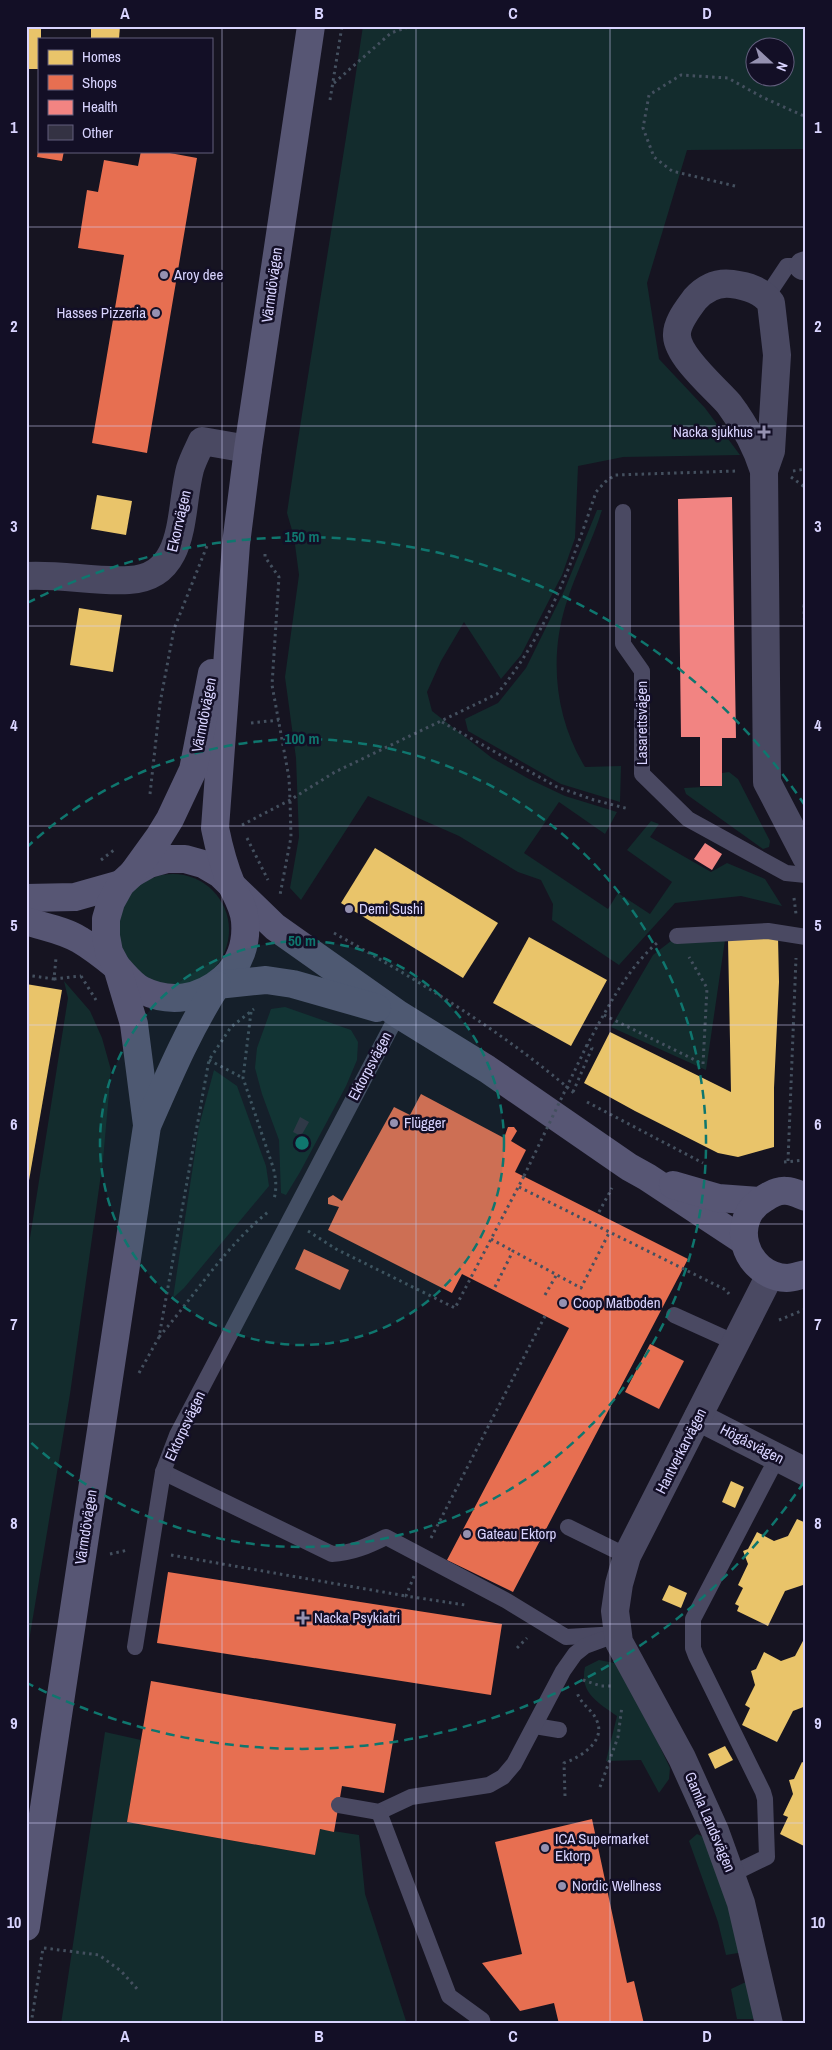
<svg xmlns="http://www.w3.org/2000/svg" width="832" height="2050" viewBox="0 0 832 2050" font-family="'Archivo Narrow',sans-serif">
<rect width="100%" height="100%" fill="#161421"/>
<g fill="#132c2d" fill-rule="evenodd">
<path d="M363,26H806V149L687,150L647,283L659,359L705,408L740,455L623,457L578,466L575,538L562,575L521,655L501,679L464,622L441,661L427,692L432,711L492,758L529,779L565,796L617,812L605,834L559,802L524,853L608,909L618,893L650,914L672,882L627,850L651,821L659,824L650,837L711,872L727,863L765,879L782,906L741,896L675,903L619,965L552,920L553,904L541,880L518,872L459,836L368,796L301,900L290,888L299,837L296,758L285,677L299,575L294,537L287,513C311,350 339,189 363,26ZM754,48H784V78H754Z"/>
<path d="M597,510H602C592,542 576,572 566,604C549,658 555,718 585,767L621,766L620,802L561,784L468,731L465,719L498,703L526,668L564,591Z"/>
<path d="M729,772L738,779L770,841L769,847L763,849L686,794L684,788L722,786V773Z"/>
<circle cx="173" cy="930" r="56"/>
<path d="M725,940L706,1070L611,1027L653,955L671,941Z"/>
<path d="M64,981L90,1011L102,1038L111,1070L103,1160L70,1394L26,1659V1263L68,998Z"/>
<path d="M285,1007L351,1030L358,1042L357,1060L346,1086L300,1172L286,1195L281,1193L279,1140L262,1094L255,1068L257,1048L271,1009Z"/>
<path d="M214,1070L237,1086L266,1166L269,1186L184,1288L173,1298L199,1126Z"/>
<path d="M599,1660L619,1664L631,1686L670,1768L669,1779L659,1793L641,1760L606,1761L617,1716C599,1703 579,1693 585,1667Z"/>
<path d="M105,1732L141,1740L127,1822L315,1855L320,1829L359,1835L365,1894L407,2024H61Z"/>
<path d="M697,1834L704,1837L744,1952L726,1955L718,1922L689,1841Z"/>
<path d="M750,1980L758,2019H737L731,1989Z"/>
</g>
<g fill="#e9c46a">
<path d="M26,26H41V39H39V69H26Z"/>
<path d="M91,26H120L119,39H91Z"/>
<path d="M97,495L132,501L126,535L91,529Z"/>
<path d="M79,608L122,615L113,672L70,665Z"/>
<path d="M375,848L498,923L463,978L341,903Z"/>
<path d="M529,937L607,980L571,1046L493,1003Z"/>
<path d="M778,937L779,982L774,1088V1147L738,1157L718,1153L635,1111L584,1083L610,1032L731,1092L728,939Z"/>
<path d="M26,984L62,990L27,1192L26,1191Z"/>
<path d="M731,1481L744,1487L735,1508L722,1502Z"/>
<path d="M797,1519L806,1523V1584L785,1591L768,1626L737,1611L739,1606L735,1604L743,1588L738,1585L748,1564L743,1551L748,1549L757,1532L774,1541L788,1536Z"/>
<path d="M669,1585L687,1593L681,1608L662,1600Z"/>
<path d="M804,1639L806,1640V1706L793,1711L777,1742L742,1725L750,1708L745,1705L755,1685L751,1671L756,1669L764,1652L781,1661L795,1656Z"/>
<path d="M725,1746L733,1760L715,1769L708,1754Z"/>
<path d="M802,1762L806,1764V1847L780,1834L788,1817L783,1815L793,1794L789,1780L794,1779Z"/>
</g>
<g fill="#e76f51">
<path d="M38,151H64L62,161L37,157Z"/>
<path d="M141,151H159L197,158L147,453L92,443L124,255L78,248L87,190L98,192L104,160L138,166Z"/>
<path d="M421,1094L504,1138L508,1127H514L517,1131L511,1141L526,1150L515,1172L688,1259L513,1592L447,1560L569,1328L462,1274L452,1293L328,1230L339,1207L328,1204V1198L333,1195L342,1201L394,1107L410,1115Z"/>
<path d="M304,1249L349,1270L340,1290L295,1269Z"/>
<path d="M650,1344L684,1361L659,1409L625,1392Z"/>
<path d="M168,1572L502,1624L491,1695L157,1643Z"/>
<path d="M151,1681L396,1724L384,1793L342,1786L334,1832L320,1829L315,1855L127,1822Z"/>
<path d="M592,1819L627,1983L634,1981L644,2024H559L554,2003L520,2011L482,1963L522,1954L495,1842Z"/>
</g>
<g fill="#f28482">
<path d="M732,497L736,738H722V786H700V737H681L678,499Z"/>
<path d="M705,843L722,854L712,870L694,859Z"/>
</g>
<path fill="#343243" d="M300,1117L309,1122L301,1136L293,1132Z"/>
<g fill="none" stroke-linecap="round" stroke-linejoin="round">
<g stroke="#44505f" stroke-width="3" stroke-dasharray="2.5 4" stroke-linecap="butt">
<path d="M334,83L391,33L411,26"/>
<path d="M330,100L342,26"/>
<path d="M735,186L672,171L654,157L643,128L649,95L681,75L728,78L762,97L806,117"/>
<path d="M793,471L806,469"/>
<path d="M791,477L806,488"/>
<path d="M265,554V557L279,577L272,685L289,778L290,800L291,837L280,895"/>
<path d="M804,607L806,585"/>
<path d="M806,607H804L806,686"/>
<path d="M442,722L557,787L594,800L629,809"/>
<path d="M251,723L279,720"/>
<path d="M150,794L160,703L174,629L207,546"/>
<path d="M242,825L290,800L335,772L497,694C546,635 572,564 596,492L605,482L615,475L737,471"/>
<path d="M247,838L268,880"/>
<path d="M101,860L114,850"/>
<path d="M794,898L796,914"/>
<path d="M334,933C417,980 501,1030 574,1093"/>
<path d="M26,975L54,979L56,958"/>
<path d="M81,976L96,1000"/>
<path d="M54,979L81,976"/>
<path d="M251,1012L243,1078L273,1167C276,1178 277,1188 274,1199"/>
<path d="M604,1015L703,1064L707,988L689,957"/>
<path d="M209,1060L243,1078"/>
<path d="M573,1092L592,1048L587,1045C607,1009 626,970 657,943"/>
<path d="M587,1102L703,1163"/>
<path d="M788,1161L796,958"/>
<path d="M784,1162L806,1160"/>
<path d="M519,1187L726,1290L729,1294"/>
<path d="M599,1212L612,1188"/>
<path d="M308,1231L336,1249L455,1308L524,1176"/>
<path d="M491,1239L513,1251"/>
<path d="M495,1287L513,1251L581,1288L610,1231"/>
<path d="M545,1295L557,1274"/>
<path d="M779,1320L806,1309"/>
<path d="M159,1337C195,1295 225,1247 268,1212"/>
<path d="M139,1373L159,1337L209,1060L231,1027L254,1009"/>
<path d="M431,1538L545,1316"/>
<path d="M110,1554L128,1550"/>
<path d="M171,1555L406,1596"/>
<path d="M414,1576L406,1596L465,1605"/>
<path d="M517,1648L527,1638"/>
<path d="M583,1680L601,1686H613"/>
<path d="M600,1787L618,1737L622,1706"/>
<path d="M565,1796L564,1763C579,1758 606,1742 597,1721C593,1710 580,1704 577,1692"/>
<path d="M44,1948L99,1955L121,1971L139,1991"/>
<path d="M31,2024L43,1948"/>
</g>
<g stroke="#4a4962" stroke-width="16">
<path d="M767,296L787,266H803"/>
<path d="M623,512V644L642,671V774L688,819L786,873L806,875"/>
<path d="M677,936L768,931L806,937"/>
<path d="M398,1014L177,1435L163,1472L332,1554C352,1553 368,1546 386,1537L507,1601L566,1637L618,1634"/>
<path d="M674,1315L736,1343"/>
<path d="M568,1527L627,1556"/>
<path d="M135,1647L163,1472"/>
<path d="M535,1726L559,1730"/>
<path d="M339,1805L379,1812L411,1797L489,1785L503,1777L514,1764L563,1671L575,1654L585,1646L604,1639"/>
<path d="M379,1812L449,1996L482,2020L483,2024"/>
<path d="M732,1874L767,1857L765,1799L763,1792L696,1656L693,1648V1619L777,1458"/>
</g>
<g stroke="#4a4962" stroke-width="28">
<path d="M803,266L806,265"/>
<path d="M764,471L771,451L777,355L771,303C762,290 747,286 732,284C717,282 705,288 695,299C688,309 676,323 677,336C678,357 715,388 729,404C744,424 757,448 764,471L767,782L806,857"/>
<path d="M26,576C61,574 95,582 129,580C188,577 179,510 190,469C193,459 198,450 202,441L248,449"/>
<path d="M698,1417L806,1472"/>
<path d="M769,2024L741,1903L715,1831L682,1758L619,1642L615,1611L619,1584L627,1556L770,1275"/>
</g>
<g stroke="#575674" stroke-width="28">
<path d="M133,873L149,864L167,859H185L203,864L220,874L275,927L398,1014L487,1069L629,1167L647,1177L744,1241"/>
<path d="M26,898L75,897L121,884"/>
<path d="M26,921C44,927 64,930 80,940C92,947 106,958 117,967C125,975 132,985 142,990C170,1004 200,999 223,979C240,965 247,943 245,921C244,908 238,898 232,886C224,867 219,848 215,828L236,544L248,449L311,26"/>
<path d="M217,985L266,980L293,984L377,1008"/>
<path d="M147,1125L134,1024L117,967L109,952L106,936V919L111,902L121,884L133,873L159,837L170,819L193,770L212,673"/>
<path d="M673,1185L718,1198L759,1201"/>
<path d="M806,1197C800,1195 793,1191 787,1191C780,1190 771,1194 765,1198C727,1219 744,1276 787,1278C793,1278 800,1275 806,1274"/>
<path d="M26,1927L147,1126C168,1078 188,1030 217,985"/>
</g>
<path stroke="#44505f" stroke-width="3" stroke-dasharray="2.5 4" stroke-linecap="butt" d="M524,1176L587,1045"/>
</g>
<path fill="none" stroke="#d9d4ff" stroke-width="1" stroke-opacity="0.55" d="M222,26V2024M416,26V2024M610,26V2024M26,227H806M26,426H806M26,626H806M26,826H806M26,1025H806M26,1224H806M26,1424H806M26,1624H806M26,1823H806"/>
<circle cx="302" cy="1143" r="202" fill="#0f766e" fill-opacity=".12"/>
<g fill="none" stroke="#0f766e" stroke-width="2.5" stroke-dasharray="9 6">
<circle cx="302" cy="1143" r="202"/>
<path d="M26 848A404 404 0 1 1 26 1438"/>
<path d="M804 1482A606 606 0 0 1 27 1683M27 603A606 606 0 0 1 804 804"/>
</g>
<g fill="#9591b1" stroke="#130f26" stroke-width="2">
<circle cx="164" cy="275" r="5"/>
<circle cx="156" cy="313" r="5"/>
<path d="M761.5 424.5h5v5h5v5h-5v5h-5v-5h-5v-5h5z"/>
<circle cx="349" cy="909" r="5"/>
<circle cx="394" cy="1123" r="5"/>
<circle cx="563" cy="1303" r="5"/>
<circle cx="467" cy="1534" r="5"/>
<path d="M300.5 1610.5h5v5h5v5h-5v5h-5v-5h-5v-5h5z"/>
<circle cx="545" cy="1848" r="5"/>
<circle cx="562" cy="1886" r="5"/>
</g>
<g text-anchor="middle" stroke-width="5" stroke-linejoin="round" paint-order="stroke">
<g font-size="15" fill="#d9d4ff" stroke="#130f26" text-anchor="start">
<text x="174" y="280">Aroy dee</text>
<text x="146" y="318" text-anchor="end">Hasses Pizzeria</text>
<text x="753" y="437" text-anchor="end">Nacka sjukhus</text>
<text x="359" y="914">Demi Sushi</text>
<text x="404" y="1128">Flügger</text>
<text x="573" y="1308">Coop Matboden</text>
<text x="477" y="1539">Gateau Ektorp</text>
<text x="314" y="1623">Nacka Psykiatri</text>
<text x="555" y="1844">ICA Supermarket<tspan x="555" dy="17">Ektorp</tspan></text>
<text x="572" y="1891">Nordic Wellness</text>
</g>
<g font-size="15" fill="#d9d4ff" stroke="#130f26">
<text transform="translate(272 285) rotate(-82)" y="5">Värmdövägen</text>
<text transform="translate(179 521) rotate(-77)" y="5">Ekorrvägen</text>
<text transform="translate(204 715) rotate(-79)" y="5">Värmdövägen</text>
<text transform="translate(642 723) rotate(-90)" y="5">Lasarettsvägen</text>
<text transform="translate(370 1066) rotate(-62)" y="5">Ektorpsvägen</text>
<text transform="translate(185 1426) rotate(-65)" y="5">Ektorpsvägen</text>
<text transform="translate(752 1444) rotate(27)" y="5">Högåsvägen</text>
<text transform="translate(681 1451) rotate(-63)" y="5">Hantverkarvägen</text>
<text transform="translate(86 1527) rotate(-81)" y="5">Värmdövägen</text>
<text transform="translate(710 1822) rotate(67)" y="5">Gamla Landsvägen</text>
</g>
</g>
<circle cx="302" cy="1143" r="8" fill="#0f766e" stroke="#130f26" stroke-width="2.5"/>
<g font-size="15" text-anchor="middle" font-weight="bold" fill="#0f766e" stroke="#130f26" stroke-width="5" stroke-linejoin="round" paint-order="stroke">
<text x="302" y="542">150 m</text>
<text x="302" y="744">100 m</text>
<text x="302" y="946">50 m</text>
</g>
<rect width="832" height="2050" fill="none" stroke="#130f26" stroke-width="55"/>
<rect x="38" y="38" width="175" height="115" fill="#130f26" stroke="#625e7d"/>
<rect x="48" y="50" width="25" height="15" fill="#e9c46a" stroke="#625e7d"/>
<text x="82" y="62" font-size="15" fill="#d9d4ff">Homes</text>
<rect x="48" y="75" width="25" height="15" fill="#e76f51" stroke="#625e7d"/>
<text x="82" y="88" font-size="15" fill="#d9d4ff">Shops</text>
<rect x="48" y="100" width="25" height="15" fill="#f28482" stroke="#625e7d"/>
<text x="82" y="112" font-size="15" fill="#d9d4ff">Health</text>
<rect x="48" y="125" width="25" height="15" fill="#343243" stroke="#625e7d"/>
<text x="82" y="138" font-size="15" fill="#d9d4ff">Other</text>
<g transform="translate(770 62) rotate(111)"><circle r="24" fill="#130f26" stroke="#625e7d"/>
<path d="M0-4L9 19L0 12L-9 19Z" fill="#9591b1"/>
<text y="-8" font-size="14" font-weight="bold" text-anchor="middle" fill="#d9d4ff">N</text>
</g>
<rect x="28" y="28" width="776" height="1994" fill="none" stroke="#d9d4ff" stroke-width="2"/>
<g font-size="16" text-anchor="middle" font-weight="bold" fill="#d9d4ff">
<text x="125" y="19">A</text>
<text x="319" y="19">B</text>
<text x="513" y="19">C</text>
<text x="707" y="19">D</text>
<text x="14" y="133">1</text>
<text x="818" y="133">1</text>
<text x="14" y="332">2</text>
<text x="818" y="332">2</text>
<text x="14" y="532">3</text>
<text x="818" y="532">3</text>
<text x="14" y="731">4</text>
<text x="818" y="731">4</text>
<text x="14" y="931">5</text>
<text x="818" y="931">5</text>
<text x="14" y="1130">6</text>
<text x="818" y="1130">6</text>
<text x="14" y="1330">7</text>
<text x="818" y="1330">7</text>
<text x="14" y="1529">8</text>
<text x="818" y="1529">8</text>
<text x="14" y="1729">9</text>
<text x="818" y="1729">9</text>
<text x="14" y="1928">10</text>
<text x="818" y="1928">10</text>
<text x="125" y="2042">A</text>
<text x="319" y="2042">B</text>
<text x="513" y="2042">C</text>
<text x="707" y="2042">D</text>
</g>
</svg>
